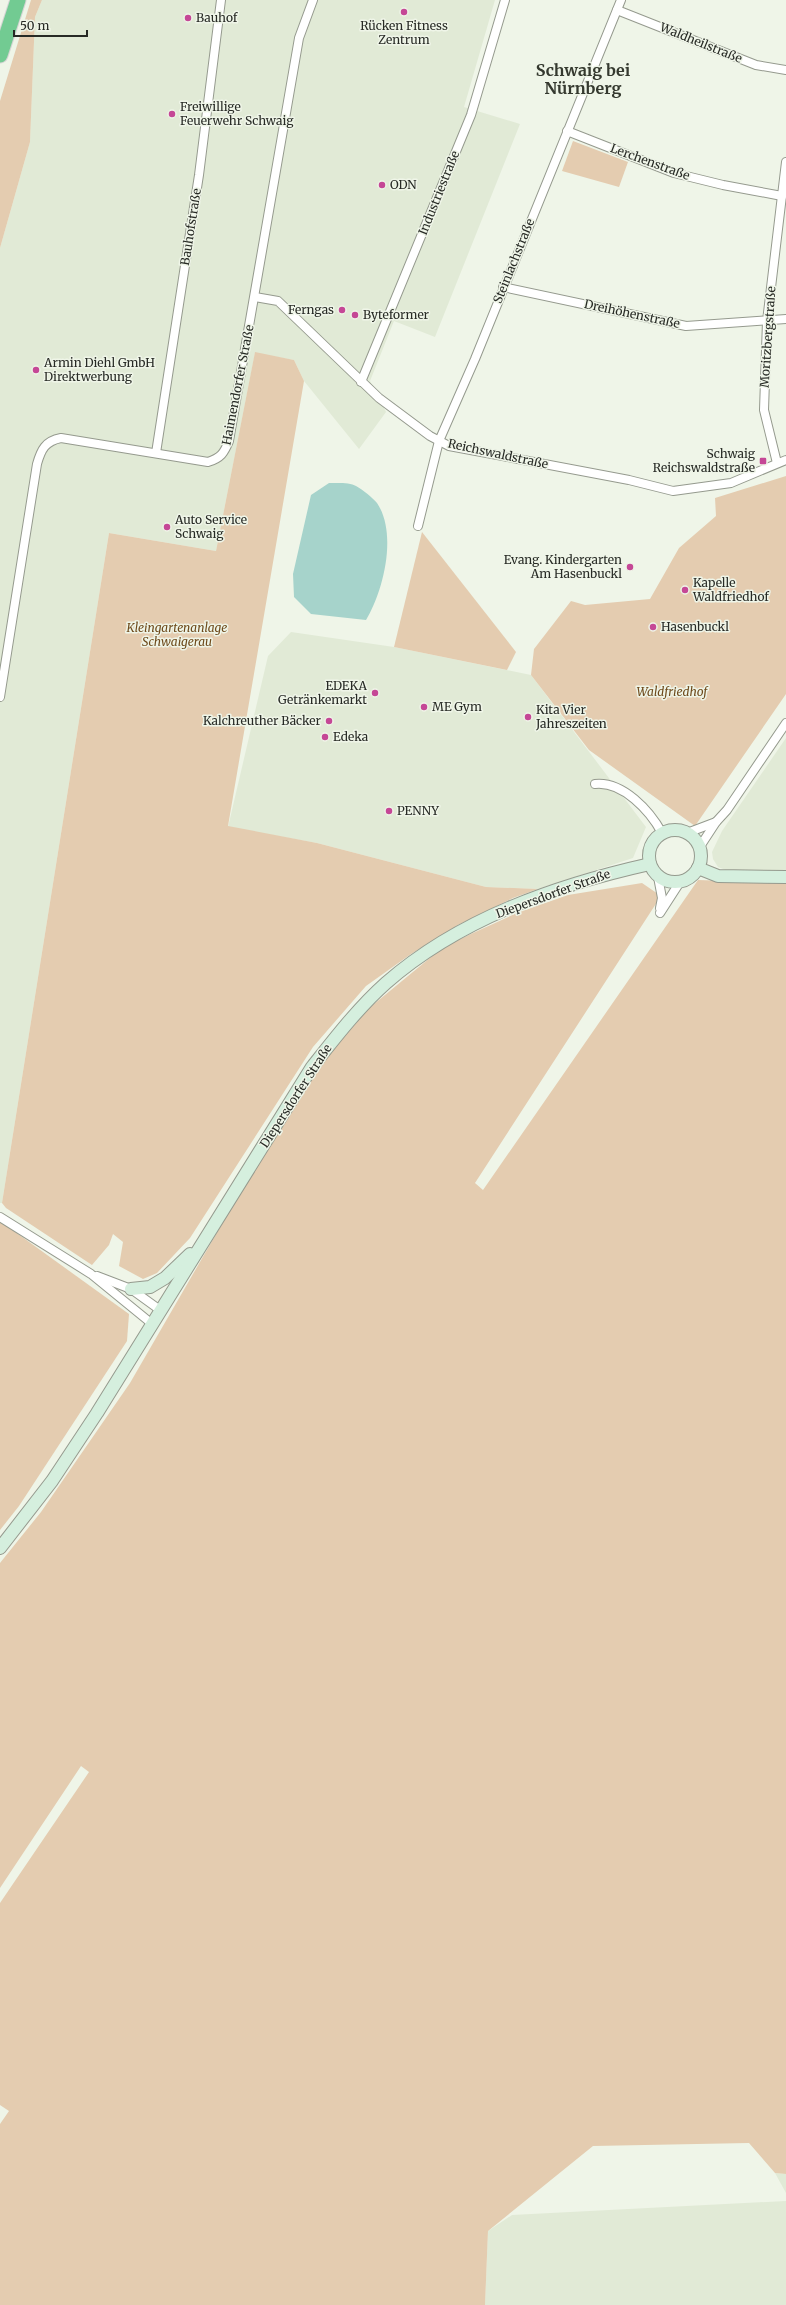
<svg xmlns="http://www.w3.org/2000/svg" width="786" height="2305" viewBox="0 0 786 2305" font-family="Merriweather,serif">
<rect width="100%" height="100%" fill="#eff5e8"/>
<g fill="#e1ead6">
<path d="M42,0H495L464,107L520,124L435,337L394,321L370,381L386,412L359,449L304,381L294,360L255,353L216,551L109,533L2,1203H0V248L30,142L35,17Z"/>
<path d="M291,632L394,647L531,675L646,827L633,858L538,889L486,887L317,843L228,827L268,656Z"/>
<path d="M786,738V871H728L718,867L713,859L712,852L722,831Z"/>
<path d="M775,2173L786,2174V2193Z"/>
<path d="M786,2201V2305H485L488,2231L512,2215Z"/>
</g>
<g fill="#e4ccb0">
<path d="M31,0H42L35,17L30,142L0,248V101Z"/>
<path d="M573,141L628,162L619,187L562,171Z"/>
<path d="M255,352L294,360L304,381L228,826L317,843L486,887L538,889L513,898L458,925L411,954L366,986L313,1047L190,1238L157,1273L143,1279L119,1266L123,1242L113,1234L109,1245L92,1265L6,1208L2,1203L109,533L216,551Z"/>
<path d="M786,476V694L695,826L589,750L531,675L534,649L571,601L585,605L650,599L679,548L716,516L715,498Z"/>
<path d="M422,532L516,652L507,670L394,647Z"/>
<path d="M698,880L786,883V2174L775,2173L749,2143L593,2146L488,2231L485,2305H0V2124L9,2111L0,2105V1903L89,1772L81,1766L0,1888V1563L41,1512L130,1383L241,1191L320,1065L368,1009L442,948L473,933L517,913L568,895L642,883L661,896L475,1183L483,1190Z"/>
<path d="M0,1221L129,1314L127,1341L19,1506L0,1530Z"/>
</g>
<path fill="#a6d3cb" d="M329,483C336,483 350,482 356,486C362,489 373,498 377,503C398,534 383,592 366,620L311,614L294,597L293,574L311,495Z"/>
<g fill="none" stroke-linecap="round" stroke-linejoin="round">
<defs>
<g id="street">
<path d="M617,10L756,65L786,70"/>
<path d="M567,131L674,173L723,185L782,196"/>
<path d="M503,287L686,326L786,319"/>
<path d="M255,297L278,301L379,398L430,436L449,446L629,480L673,491L731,483L786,460"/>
<path d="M361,382L471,115L505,0"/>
<path d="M156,453L199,175L221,0"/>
<path d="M777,463L764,410L767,321L786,162"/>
<path d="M418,526L439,441L475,359L621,0"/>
<path d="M0,697L37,464C41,450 45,441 61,438L208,462C221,458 224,453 229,441L299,38L313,0"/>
<path d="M595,784C623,781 650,811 662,833"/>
<path d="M687,833L716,822"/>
<path d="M699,848L716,822L727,810L786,723"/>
<path d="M658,877L662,898L660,908"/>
<path d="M660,913L680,882"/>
<path d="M0,1217L91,1274L151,1323"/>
<path d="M97,1276L131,1289L160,1310"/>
</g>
<g id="secondary">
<circle cx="675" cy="856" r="26"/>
<path d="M698,868L718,876L786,877"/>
<path d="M131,1289L150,1287L165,1278L190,1254"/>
<path d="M0,1548L52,1481L97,1413L312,1067C335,1038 358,1008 386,983C459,919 556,885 650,864"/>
</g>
<path id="highway" d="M0,55L18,0"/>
</defs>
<use href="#street" stroke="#959a8e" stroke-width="10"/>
<use href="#secondary" stroke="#959a8e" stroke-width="14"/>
<use href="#highway" stroke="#d4d4d3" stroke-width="17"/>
<use href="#street" stroke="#fff" stroke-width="8"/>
<use href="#secondary" stroke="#d5efde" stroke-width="12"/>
<use href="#highway" stroke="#72cb92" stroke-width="15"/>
</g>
<g fill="#c54796" stroke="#eff5e8" stroke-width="1.5">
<circle cx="404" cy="12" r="4"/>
<circle cx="188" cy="18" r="4"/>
<circle cx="172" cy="114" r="4"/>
<circle cx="382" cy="185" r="4"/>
<circle cx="342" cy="310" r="4"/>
<circle cx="355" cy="315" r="4"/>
<circle cx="36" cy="370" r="4"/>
<rect x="759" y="457" width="8" height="8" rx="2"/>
<circle cx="167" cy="527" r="4"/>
<circle cx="630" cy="567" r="4"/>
<circle cx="685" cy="590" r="4"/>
<circle cx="653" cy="627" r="4"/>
<circle cx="375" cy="693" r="4"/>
<circle cx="424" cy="707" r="4"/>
<circle cx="528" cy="717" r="4"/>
<circle cx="329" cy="721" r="4"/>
<circle cx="325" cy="737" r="4"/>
<circle cx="389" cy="811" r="4"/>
</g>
<g text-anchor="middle" stroke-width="3" stroke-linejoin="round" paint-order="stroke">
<g font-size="12" fill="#272a25" stroke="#eff5e8" text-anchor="start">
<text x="196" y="22">Bauhof</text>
<text x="404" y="30" text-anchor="middle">Rücken Fitness<tspan x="404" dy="14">Zentrum</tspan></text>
<text x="180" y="111">Freiwillige<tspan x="180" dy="14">Feuerwehr Schwaig</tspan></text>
<text x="390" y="189">ODN</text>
<text x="334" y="314" text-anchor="end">Ferngas</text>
<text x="363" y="319">Byteformer</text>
<text x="44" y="367">Armin Diehl GmbH<tspan x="44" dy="14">Direktwerbung</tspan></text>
<text x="755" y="458" text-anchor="end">Schwaig<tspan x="755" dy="14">Reichswaldstraße</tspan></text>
<text x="175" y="524">Auto Service<tspan x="175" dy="14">Schwaig</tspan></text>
<text x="622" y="564" text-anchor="end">Evang. Kindergarten<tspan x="622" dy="14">Am Hasenbuckl</tspan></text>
<text x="693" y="587">Kapelle<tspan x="693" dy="14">Waldfriedhof</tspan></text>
<text x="661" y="631">Hasenbuckl</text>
<text x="367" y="690" text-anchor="end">EDEKA<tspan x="367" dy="14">Getränkemarkt</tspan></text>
<text x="432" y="711">ME Gym</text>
<text x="536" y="714">Kita Vier<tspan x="536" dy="14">Jahreszeiten</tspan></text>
<text x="321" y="725" text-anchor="end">Kalchreuther Bäcker</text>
<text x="333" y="741">Edeka</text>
<text x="397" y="815">PENNY</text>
</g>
<g font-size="12" fill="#272a25" stroke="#eff5e8">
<text transform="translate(701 43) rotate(22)" y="4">Waldheilstraße</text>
<text transform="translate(650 162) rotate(20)" y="4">Lerchenstraße</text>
<text transform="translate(439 193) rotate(-68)" y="4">Industriestraße</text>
<text transform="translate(191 227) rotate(-81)" y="4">Bauhofstraße</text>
<text transform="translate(514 261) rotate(-68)" y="4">Steinlachstraße</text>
<text transform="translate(632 314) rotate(12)" y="4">Dreihöhenstraße</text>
<text transform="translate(768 337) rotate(-86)" y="4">Moritzbergstraße</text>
<text transform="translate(238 385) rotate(-79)" y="4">Haimendorfer Straße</text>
<text transform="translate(498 454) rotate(12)" y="4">Reichswaldstraße</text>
<text transform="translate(553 894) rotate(-20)" y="4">Diepersdorfer Straße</text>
<text transform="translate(296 1096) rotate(-57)" y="4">Diepersdorfer Straße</text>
</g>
<g font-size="12" font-style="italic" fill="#6e4a1b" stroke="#eff5e8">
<text x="177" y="632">Kleingartenanlage<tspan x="177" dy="14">Schwaigerau</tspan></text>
<text x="672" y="696">Waldfriedhof</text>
</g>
<g font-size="16" font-weight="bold" fill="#35392f" stroke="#eff5e8">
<text x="583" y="76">Schwaig bei<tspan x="583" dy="18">Nürnberg</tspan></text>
</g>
</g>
<path d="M14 30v6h73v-6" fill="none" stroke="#272a25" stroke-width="2"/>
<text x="20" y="30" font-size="12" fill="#272a25" stroke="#eff5e8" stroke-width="3" paint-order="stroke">50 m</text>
</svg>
